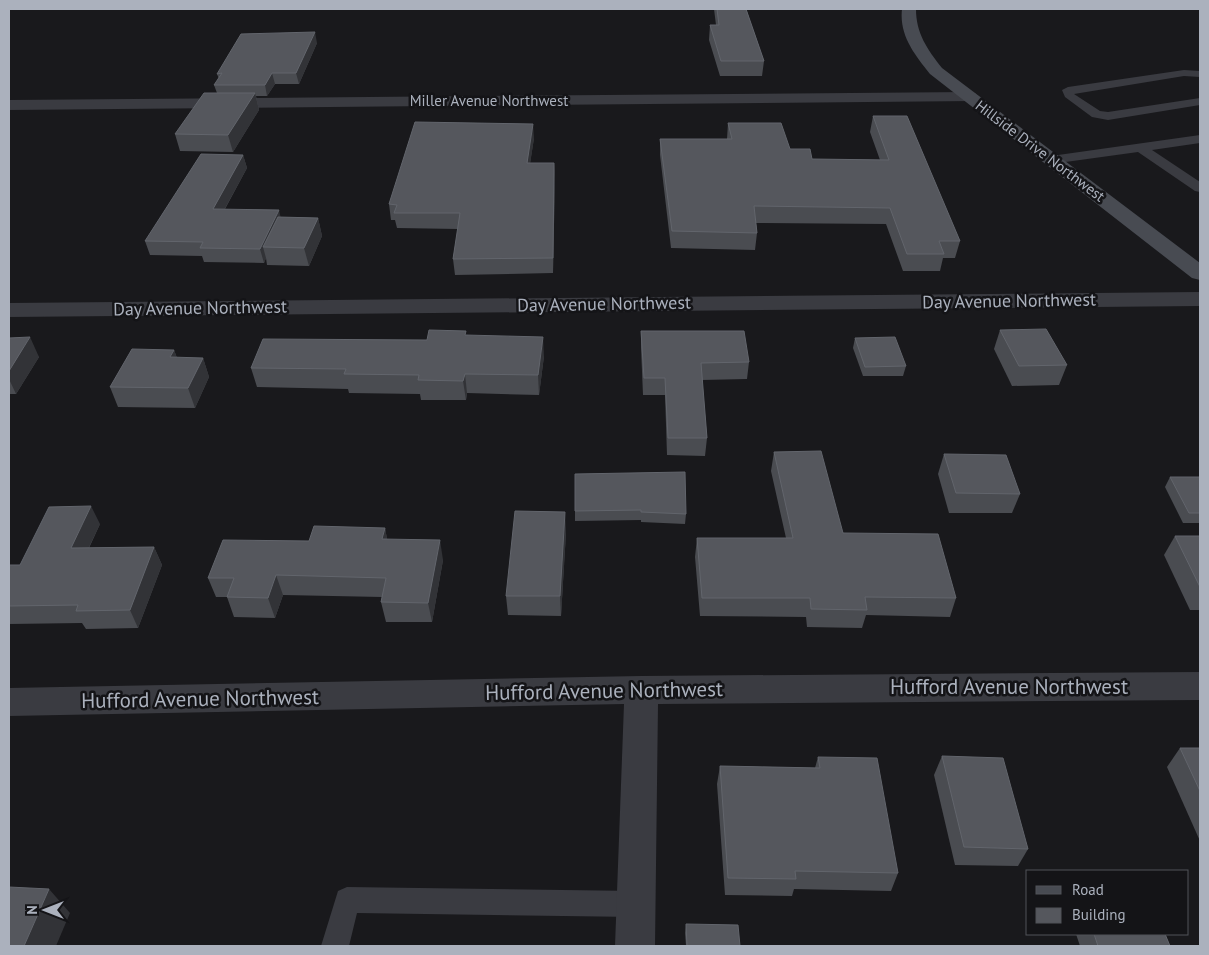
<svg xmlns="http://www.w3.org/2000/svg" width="1209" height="955" viewBox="0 0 1209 955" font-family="'PT Sans',sans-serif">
<rect width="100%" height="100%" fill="#19191c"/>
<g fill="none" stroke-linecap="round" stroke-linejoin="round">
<g fill="#3a3b41" fill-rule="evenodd">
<path d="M1184,70L1200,71V77L1184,76L1074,94L1100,111L1108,112L1200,98V105L1108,120L1092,117L1065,97L1062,90L1068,87Z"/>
<path d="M1200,135V143L1152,150L1200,182V192L1195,191L1138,152L1051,164L1045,160L1051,156Z"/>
<path d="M347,887L636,891L645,895L649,904L645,913L636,917L357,913L349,946H321L338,891Z"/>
</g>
<g fill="#3a3b41" fill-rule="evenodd">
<path d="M969,92L975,93L978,97L975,101L9,110V100Z"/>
<path d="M1200,292V306L9,317V303Z"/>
<path d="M1200,672V700L658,704L655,946H615L624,704L9,716V688L641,676Z"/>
</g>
<path fill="#484b52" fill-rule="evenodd" d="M902,9H916C916,33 927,49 942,68L1200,263V280L1192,278L930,74C914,54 899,35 902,9Z"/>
</g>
<g fill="#4a4c51">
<path d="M714,9H746L764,61L762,76H720L709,40L710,25H716Z"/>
<path d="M317,43L299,84H275L267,96H256L259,110L233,152L180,151L175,134L217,93L214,85L219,79L217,74Z"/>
<path d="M873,116L960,241L955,258H943L940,271H903L886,224L756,223L757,233L755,250L671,248L660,155V139H727L728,123L812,159L880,160L870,132Z"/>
<path d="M534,138L530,163H554L555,178L553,273L455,275L453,259L458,229L397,228L395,220H391L389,204Z"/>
<path d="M243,155L247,168L225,209L280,217L318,218L322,236L309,266L267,265L266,258L264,263L204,262L202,256L150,255L145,241Z"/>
<path d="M1000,330L1067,365L1059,385L1012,386L994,349Z"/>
<path d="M641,331L749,362L747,379L702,380L707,438L705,456L667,455L665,395H643L641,348Z"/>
<path d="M466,335L544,356L539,395L467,393L466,400H421L420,394L349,393L348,389L257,387L251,368L427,340Z"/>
<path d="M9,338L39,357L16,394H9Z"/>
<path d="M855,338L906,366L903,376H863L853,348Z"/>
<path d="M174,350L177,358H203L209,377L195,408L118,407L110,387Z"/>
<path d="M774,452L843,533L956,598L950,617L866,615L862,628L807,627L806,617L700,616L695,557L697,538H786L771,471Z"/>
<path d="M944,454L1020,494L1012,513H949L938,474Z"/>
<path d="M575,474L686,514L685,524L641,522V520L575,521Z"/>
<path d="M1170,477H1200V523H1183L1165,487Z"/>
<path d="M100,524L89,548L154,547L162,565L138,628L86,629L82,623L9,624V565H20Z"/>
<path d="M385,528L387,539L443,560L432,622H386L381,602L382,597L283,595L275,618L234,617L227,597H216L208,578L309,541Z"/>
<path d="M566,532L561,616L508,615L506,596Z"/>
<path d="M1175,536H1200V610H1190L1164,555Z"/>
<path d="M1180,748H1200V841L1167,767Z"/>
<path d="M942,756L1028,849L1018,866L955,865L934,775Z"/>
<path d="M818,757L898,873L891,891L794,889L792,896L725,895L717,784L720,766L815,768Z"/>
<path d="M686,924L740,946H686L685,933Z"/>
<path d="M1076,934H1165L1170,946H1080Z"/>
</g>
<g fill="#323337">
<path d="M315,32L317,43L299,84L296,73Z"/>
<path d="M272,73L275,84L267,96L265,85Z"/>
<path d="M255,93L259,110L233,152L228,135Z"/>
<path d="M533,124L534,138L528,178L527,163Z"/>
<path d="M243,155L247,168L217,223L213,209Z"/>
<path d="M554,163L555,178L553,273V258Z"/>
<path d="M279,210L282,223L263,247L266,258L264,263L260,249Z"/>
<path d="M318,218L322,236L309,266L304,248Z"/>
<path d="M30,337L39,357L16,394L9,379V371Z"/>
<path d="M543,337L544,356L539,395L538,375Z"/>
<path d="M174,350L181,369L170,357Z"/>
<path d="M203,358L209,377L195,408L188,388Z"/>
<path d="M465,374L467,393L466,400L463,381Z"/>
<path d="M91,506L100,524L80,566L71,548Z"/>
<path d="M565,512L566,532L561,616L560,596Z"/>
<path d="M385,528L389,548L382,539Z"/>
<path d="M440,540L443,560L432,622L428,603Z"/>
<path d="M154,547L162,565L138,628L130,610Z"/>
<path d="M276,575L283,595L275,618L268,598Z"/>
<path d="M49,889L70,913L56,946H24Z"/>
</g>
<g fill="#55575d" stroke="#62656c">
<path d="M717,9H746L764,61H721L710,25H719Z"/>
<path d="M315,32L296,73H272L265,85H214L222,73L217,74L241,34Z"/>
<path d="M204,93H255L228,135L175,134Z"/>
<path d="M873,116H907L960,241H939L944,254H907L890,208L754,206L757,233L672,231L660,139H732L728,123H781L790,149H810L812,159L889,160Z"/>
<path d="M415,122L533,124L527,163H554L553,258L453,259L460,213H394L397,205L389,204Z"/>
<path d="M201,154L243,155L213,209L279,210L260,249L200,248L203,242L145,241Z"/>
<path d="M278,217L318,218L304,248L263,247Z"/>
<path d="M1046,329L1067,365L1019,366L1000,330Z"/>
<path d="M429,330L466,331L465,335L543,337L538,375L465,374L463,381L418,380L419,375L344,374L346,369L251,368L263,339L427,340Z"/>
<path d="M641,331H744L749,362L701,363L707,438H668L665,378H644Z"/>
<path d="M30,337L9,371V338Z"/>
<path d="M895,337L906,366L865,367L855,338Z"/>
<path d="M132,349L174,350L170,357L203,358L188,388L110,387Z"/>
<path d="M821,451L843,533L938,534L956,598L865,597L867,610L811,609L810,598H702L697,538H793L774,452Z"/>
<path d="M944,454L1006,455L1020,494L956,493Z"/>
<path d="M685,472L686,514L641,512V510L575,511V474Z"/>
<path d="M1170,477H1200V513H1189Z"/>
<path d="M91,506L71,548L154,547L130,610L76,611L78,605L9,606V565H20L49,507Z"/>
<path d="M515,511L565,512L560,596H506Z"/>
<path d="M314,526L385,528L382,539L440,540L428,603L381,602L386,578L276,575L268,598L227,597L234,578H208L223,540L309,541Z"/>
<path d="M1175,536H1200V587Z"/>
<path d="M1180,748H1200V791Z"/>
<path d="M942,756L1003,758L1028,849L964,847Z"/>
<path d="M818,757L877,758L898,873L795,871L796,879L728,878L720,766L820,768Z"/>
<path d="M9,887L49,889L24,946H9Z"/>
<path d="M686,924L738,925L740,946H687Z"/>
<path d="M1094,934H1165L1170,946H1098Z"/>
</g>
<g text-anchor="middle" stroke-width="5" stroke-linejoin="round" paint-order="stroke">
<g font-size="15" fill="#abb1bd" stroke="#141417">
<text x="489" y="106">Miller Avenue Northwest</text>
<text transform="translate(1040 151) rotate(37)" y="5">Hillside Drive Northwest</text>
</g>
<g font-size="18" fill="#abb1bd" stroke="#141417">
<text transform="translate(1009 301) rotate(-1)" y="6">Day Avenue Northwest</text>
<text transform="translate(604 304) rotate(-1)" y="6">Day Avenue Northwest</text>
<text transform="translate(200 308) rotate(-1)" y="6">Day Avenue Northwest</text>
</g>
<g font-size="21" fill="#abb1bd" stroke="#141417">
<text x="1009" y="694">Hufford Avenue Northwest</text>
<text transform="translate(604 691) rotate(-1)" y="7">Hufford Avenue Northwest</text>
<text transform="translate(200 699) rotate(-1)" y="7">Hufford Avenue Northwest</text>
</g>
</g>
<rect width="1209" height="955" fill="none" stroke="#abb1bd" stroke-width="20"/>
<rect x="1026" y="870" width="162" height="65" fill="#141417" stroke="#505359"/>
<rect x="1036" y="886" width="25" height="8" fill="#484b52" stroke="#505359"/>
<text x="1072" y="895" font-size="15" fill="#abb1bd">Road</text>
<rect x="1036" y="908" width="25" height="15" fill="#55575d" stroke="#505359"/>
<text x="1072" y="920" font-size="15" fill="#abb1bd">Building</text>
<g transform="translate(45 910) rotate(270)" stroke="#141417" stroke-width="4" paint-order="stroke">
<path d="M0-4L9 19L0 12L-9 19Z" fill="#abb1bd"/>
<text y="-8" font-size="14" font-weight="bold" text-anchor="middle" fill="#abb1bd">N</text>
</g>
</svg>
